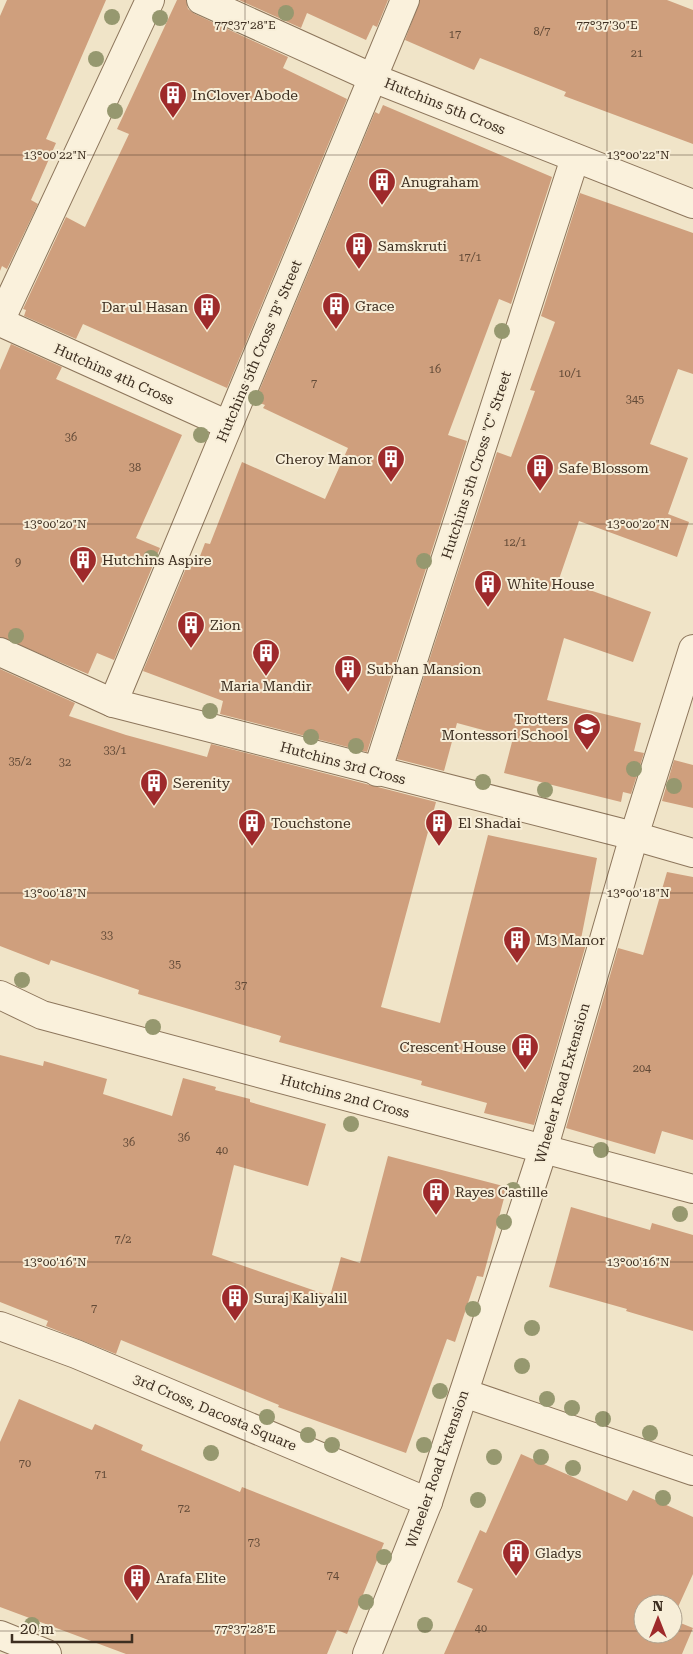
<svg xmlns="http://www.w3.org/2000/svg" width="693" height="1654" viewBox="0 0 693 1654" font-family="'Roboto Serif',serif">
<rect width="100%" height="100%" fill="#f0e4c8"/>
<g fill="#cf9f7d">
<path d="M7,0H106L46,139L56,143L31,200L38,204L7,269L2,266L0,271V16Z"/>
<path d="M177,0H186L188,9L195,14L288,57L283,68L347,99L227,388L83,324L76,339L24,316L26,310L23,309L66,217L85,227L129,134L117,129Z"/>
<path d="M239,0H388L377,27L373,25L366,40L307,13L301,28Z"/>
<path d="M420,0H667L693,10V144L564,96L566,92L480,58L474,70L405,40Z"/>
<path d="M383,105L552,177L511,304L499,299L448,435L467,441L367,752L220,714L223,701L143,671L189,561L197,564L205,543L210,544L242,462L325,499L348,448L263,408L265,405L255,401L375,112L379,114Z"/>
<path d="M580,193L693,233V374L678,369L650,444L688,458L668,514L689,522L677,557L579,521L559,579L651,612L633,662L564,638L547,700L641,723L634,751L644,753L631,794L623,792L621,802L504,773L513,738L457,723L444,771L397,759L497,452L511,457L535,391L530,390L555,322L541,316Z"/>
<path d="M11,344L62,367L56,379L182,435L136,538L160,548L114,660L97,653L88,674L0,637V370Z"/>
<path d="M0,669L75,703L69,716L126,735L207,757L211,744L436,802L381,1007L440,1023L488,835L597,858L581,939L587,941L534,1125L484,1113L487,1103L421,1085L422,1081L279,1042L281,1036L138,994L139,990L51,960L49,965L0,946Z"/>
<path d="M674,760L693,765V808L662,801Z"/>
<path d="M667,872L693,877V1140L662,1131L655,1154L566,1128L618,948L643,955Z"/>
<path d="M0,1055L43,1066L44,1061L107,1079L103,1094L172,1116L183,1078L216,1087L215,1090L250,1099V1102L326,1124L308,1186L234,1165L212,1255L330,1296L341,1257L360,1263L388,1156L507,1187L483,1277L477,1276L455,1342L447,1339L406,1453L278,1407L279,1405L121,1340L116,1354L46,1326L48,1321L0,1302Z"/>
<path d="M571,1207L650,1230L652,1223L693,1235V1331L626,1311L627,1309L549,1287Z"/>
<path d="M19,1399L92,1430L95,1424L143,1445L141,1450L240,1492L242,1487L384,1543L347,1634L337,1630L327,1654H126L0,1607V1442Z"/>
<path d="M521,1454L627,1501L633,1490L693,1517V1574L673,1618V1604H643V1634H673V1620L693,1628L682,1654H444L473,1589L457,1582L480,1530L486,1533Z"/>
</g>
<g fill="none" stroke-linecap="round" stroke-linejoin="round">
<defs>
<g id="minor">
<path d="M201,0L373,78L693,204"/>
<path d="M0,321L150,0"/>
<path d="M0,322L228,425"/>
<path d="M0,652L113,703L634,836L693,853"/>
<path d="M113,703L405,0"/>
<path d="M377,772L575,158"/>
<path d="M0,995L42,1015L693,1189"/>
<path d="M0,1326L76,1354L428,1502"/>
<path d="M464,1393L693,1471"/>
<path d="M0,1635L47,1654"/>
</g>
<path id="tertiary" d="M367,1654L428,1502L543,1150L634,836L693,649"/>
</defs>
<use href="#minor" stroke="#8d765c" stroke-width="30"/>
<use href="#tertiary" stroke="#8d765c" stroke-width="30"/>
<use href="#minor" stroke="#faf1dc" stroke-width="28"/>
<use href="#tertiary" stroke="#faf1dc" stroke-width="28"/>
</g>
<g fill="#96986f">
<circle cx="286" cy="13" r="8"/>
<circle cx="112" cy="17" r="8"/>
<circle cx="160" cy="18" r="8"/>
<circle cx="96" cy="59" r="8"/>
<circle cx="115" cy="111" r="8"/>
<circle cx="502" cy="331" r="8"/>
<circle cx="256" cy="398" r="8"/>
<circle cx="201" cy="435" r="8"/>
<circle cx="151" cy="558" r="8"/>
<circle cx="424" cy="561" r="8"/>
<circle cx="16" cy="636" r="8"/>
<circle cx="210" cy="711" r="8"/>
<circle cx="311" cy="737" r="8"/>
<circle cx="356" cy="746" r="8"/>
<circle cx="634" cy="769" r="8"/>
<circle cx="483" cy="782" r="8"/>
<circle cx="674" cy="786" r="8"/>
<circle cx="545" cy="790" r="8"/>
<circle cx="22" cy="980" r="8"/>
<circle cx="153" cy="1027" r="8"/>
<circle cx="351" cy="1124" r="8"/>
<circle cx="601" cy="1150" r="8"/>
<circle cx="513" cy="1190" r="8"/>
<circle cx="680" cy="1214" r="8"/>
<circle cx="504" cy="1222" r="8"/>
<circle cx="473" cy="1309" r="8"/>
<circle cx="532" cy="1328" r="8"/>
<circle cx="522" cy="1366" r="8"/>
<circle cx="440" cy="1391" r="8"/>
<circle cx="547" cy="1399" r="8"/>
<circle cx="572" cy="1408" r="8"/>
<circle cx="267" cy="1417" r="8"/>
<circle cx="603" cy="1419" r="8"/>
<circle cx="650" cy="1433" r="8"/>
<circle cx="308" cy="1435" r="8"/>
<circle cx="332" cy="1445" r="8"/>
<circle cx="424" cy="1445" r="8"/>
<circle cx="211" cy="1453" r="8"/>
<circle cx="494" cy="1457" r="8"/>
<circle cx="541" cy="1457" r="8"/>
<circle cx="573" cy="1468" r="8"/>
<circle cx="663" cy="1498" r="8"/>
<circle cx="478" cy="1500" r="8"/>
<circle cx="384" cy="1557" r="8"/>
<circle cx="366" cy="1602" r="8"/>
<circle cx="32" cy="1625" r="8"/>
<circle cx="425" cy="1625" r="8"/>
</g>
<path fill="none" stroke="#3d2e20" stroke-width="1" stroke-opacity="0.45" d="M245,0V1654M607,0V1654M0,155H693M0,524H693M0,893H693M0,1262H693M0,1631H643M673,1631H693"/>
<defs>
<symbol id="building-pin" viewBox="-11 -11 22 30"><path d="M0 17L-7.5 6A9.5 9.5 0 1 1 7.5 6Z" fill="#9e2a2b" stroke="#f7eed8"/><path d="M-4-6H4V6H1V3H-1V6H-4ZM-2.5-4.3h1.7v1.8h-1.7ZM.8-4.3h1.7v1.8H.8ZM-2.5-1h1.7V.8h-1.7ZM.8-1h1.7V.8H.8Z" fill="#fff"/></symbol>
<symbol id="school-pin" viewBox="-11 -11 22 30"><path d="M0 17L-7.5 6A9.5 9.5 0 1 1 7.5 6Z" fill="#9e2a2b" stroke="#f7eed8"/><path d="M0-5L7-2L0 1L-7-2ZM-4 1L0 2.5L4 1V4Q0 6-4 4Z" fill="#fff"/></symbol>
</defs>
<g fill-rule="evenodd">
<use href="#building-pin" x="157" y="79" width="32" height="43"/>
<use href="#building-pin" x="366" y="166" width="32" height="43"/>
<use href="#building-pin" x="343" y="230" width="32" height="43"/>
<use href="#building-pin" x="320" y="290" width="32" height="43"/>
<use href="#building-pin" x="191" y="291" width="32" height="43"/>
<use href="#building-pin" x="375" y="443" width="32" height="43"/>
<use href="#building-pin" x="524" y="452" width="32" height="43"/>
<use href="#building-pin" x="67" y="544" width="32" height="43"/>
<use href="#building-pin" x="472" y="568" width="32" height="43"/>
<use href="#building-pin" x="175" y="609" width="32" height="43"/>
<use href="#building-pin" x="250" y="637" width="32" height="43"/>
<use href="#building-pin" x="332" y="653" width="32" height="43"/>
<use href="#school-pin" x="571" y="711" width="32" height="43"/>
<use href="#building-pin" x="138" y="767" width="32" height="43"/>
<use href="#building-pin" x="236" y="807" width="32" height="43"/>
<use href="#building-pin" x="423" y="807" width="32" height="43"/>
<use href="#building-pin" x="501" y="924" width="32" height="43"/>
<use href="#building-pin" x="509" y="1031" width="32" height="43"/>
<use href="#building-pin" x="420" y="1176" width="32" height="43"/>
<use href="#building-pin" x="219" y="1282" width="32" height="43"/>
<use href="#building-pin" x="500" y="1537" width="32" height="43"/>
<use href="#building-pin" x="121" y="1562" width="32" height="43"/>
</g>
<g text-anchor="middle" stroke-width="4" stroke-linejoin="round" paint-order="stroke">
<g font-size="11" fill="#624a37">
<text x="542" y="35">8/7</text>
<text x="455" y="38">17</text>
<text x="637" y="57">21</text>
<text x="470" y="261">17/1</text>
<text x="435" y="373">16</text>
<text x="570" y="377">10/1</text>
<text x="314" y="387">7</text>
<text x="635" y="403">345</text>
<text x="71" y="441">36</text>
<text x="135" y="471">38</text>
<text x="515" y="546">12/1</text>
<text x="18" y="566">9</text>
<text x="115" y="754">33/1</text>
<text x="20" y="765">35/2</text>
<text x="65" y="766">32</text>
<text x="107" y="939">33</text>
<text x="175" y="968">35</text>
<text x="241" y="989">37</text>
<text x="642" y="1072">204</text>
<text x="184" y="1141">36</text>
<text x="129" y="1146">36</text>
<text x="222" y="1154">40</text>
<text x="123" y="1243">7/2</text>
<text x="94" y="1312">7</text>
<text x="25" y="1467">70</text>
<text x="101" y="1478">71</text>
<text x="184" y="1512">72</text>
<text x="254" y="1546">73</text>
<text x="333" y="1579">74</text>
<text x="481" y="1632">40</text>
</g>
<g font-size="14" fill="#3d2e20" stroke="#f7eed8" text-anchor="start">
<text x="192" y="100">InClover Abode</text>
<text x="401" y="187">Anugraham</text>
<text x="378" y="251">Samskruti</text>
<text x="355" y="311">Grace</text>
<text x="188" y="312" text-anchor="end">Dar ul Hasan</text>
<text x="372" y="464" text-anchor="end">Cheroy Manor</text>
<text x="559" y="473">Safe Blossom</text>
<text x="102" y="565">Hutchins Aspire</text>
<text x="507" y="589">White House</text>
<text x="210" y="630">Zion</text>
<text x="367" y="674">Subhan Mansion</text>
<text x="266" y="691" text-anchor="middle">Maria Mandir</text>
<text x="568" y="724" text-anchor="end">Trotters<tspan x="568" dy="16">Montessori School</tspan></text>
<text x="173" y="788">Serenity</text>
<text x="271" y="828">Touchstone</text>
<text x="458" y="828">El Shadai</text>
<text x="536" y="945">M3 Manor</text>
<text x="506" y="1052" text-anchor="end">Crescent House</text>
<text x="455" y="1197">Rayes Castille</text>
<text x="254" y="1303">Suraj Kaliyalil</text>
<text x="535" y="1558">Gladys</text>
<text x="156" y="1583">Arafa Elite</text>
</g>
<g font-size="14" fill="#3d2e20" stroke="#f7eed8">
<text transform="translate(445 106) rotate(22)" y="5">Hutchins 5th Cross</text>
<text transform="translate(259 351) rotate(-67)" y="5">Hutchins 5th Cross "B" Street</text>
<text transform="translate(114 374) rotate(24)" y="5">Hutchins 4th Cross</text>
<text transform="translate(476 465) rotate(-72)" y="5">Hutchins 5th Cross "C" Street</text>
<text transform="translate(343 763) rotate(15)" y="5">Hutchins 3rd Cross</text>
<text transform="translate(562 1083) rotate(-74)" y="5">Wheeler Road Extension</text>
<text transform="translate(345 1096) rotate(15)" y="5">Hutchins 2nd Cross</text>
<text transform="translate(215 1412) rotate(23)" y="5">3rd Cross, Dacosta Square</text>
<text transform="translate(437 1469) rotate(-71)" y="5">Wheeler Road Extension</text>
</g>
</g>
<g font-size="12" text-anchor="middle" fill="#3d2e20" stroke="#f7eed8" stroke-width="4" stroke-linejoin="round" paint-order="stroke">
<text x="245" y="29">77°37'28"E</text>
<text x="607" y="29">77°37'30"E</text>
<text x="55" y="159">13°00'22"N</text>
<text x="638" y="159">13°00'22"N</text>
<text x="55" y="528">13°00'20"N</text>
<text x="638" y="528">13°00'20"N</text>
<text x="55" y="897">13°00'18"N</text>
<text x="638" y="897">13°00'18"N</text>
<text x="55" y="1266">13°00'16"N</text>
<text x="638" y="1266">13°00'16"N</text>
<text x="245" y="1633">77°37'28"E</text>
</g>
<g transform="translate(658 1619)"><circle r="24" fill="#f7eed8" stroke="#ada18e"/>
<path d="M0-4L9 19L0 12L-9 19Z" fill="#9e2a2b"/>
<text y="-8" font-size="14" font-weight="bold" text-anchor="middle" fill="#3d2e20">N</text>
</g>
<path d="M12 1634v8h120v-8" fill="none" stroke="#3d2e20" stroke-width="2.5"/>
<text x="20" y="1634" font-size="15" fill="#3d2e20" stroke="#f7eed8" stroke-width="4" paint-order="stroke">20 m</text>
</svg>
